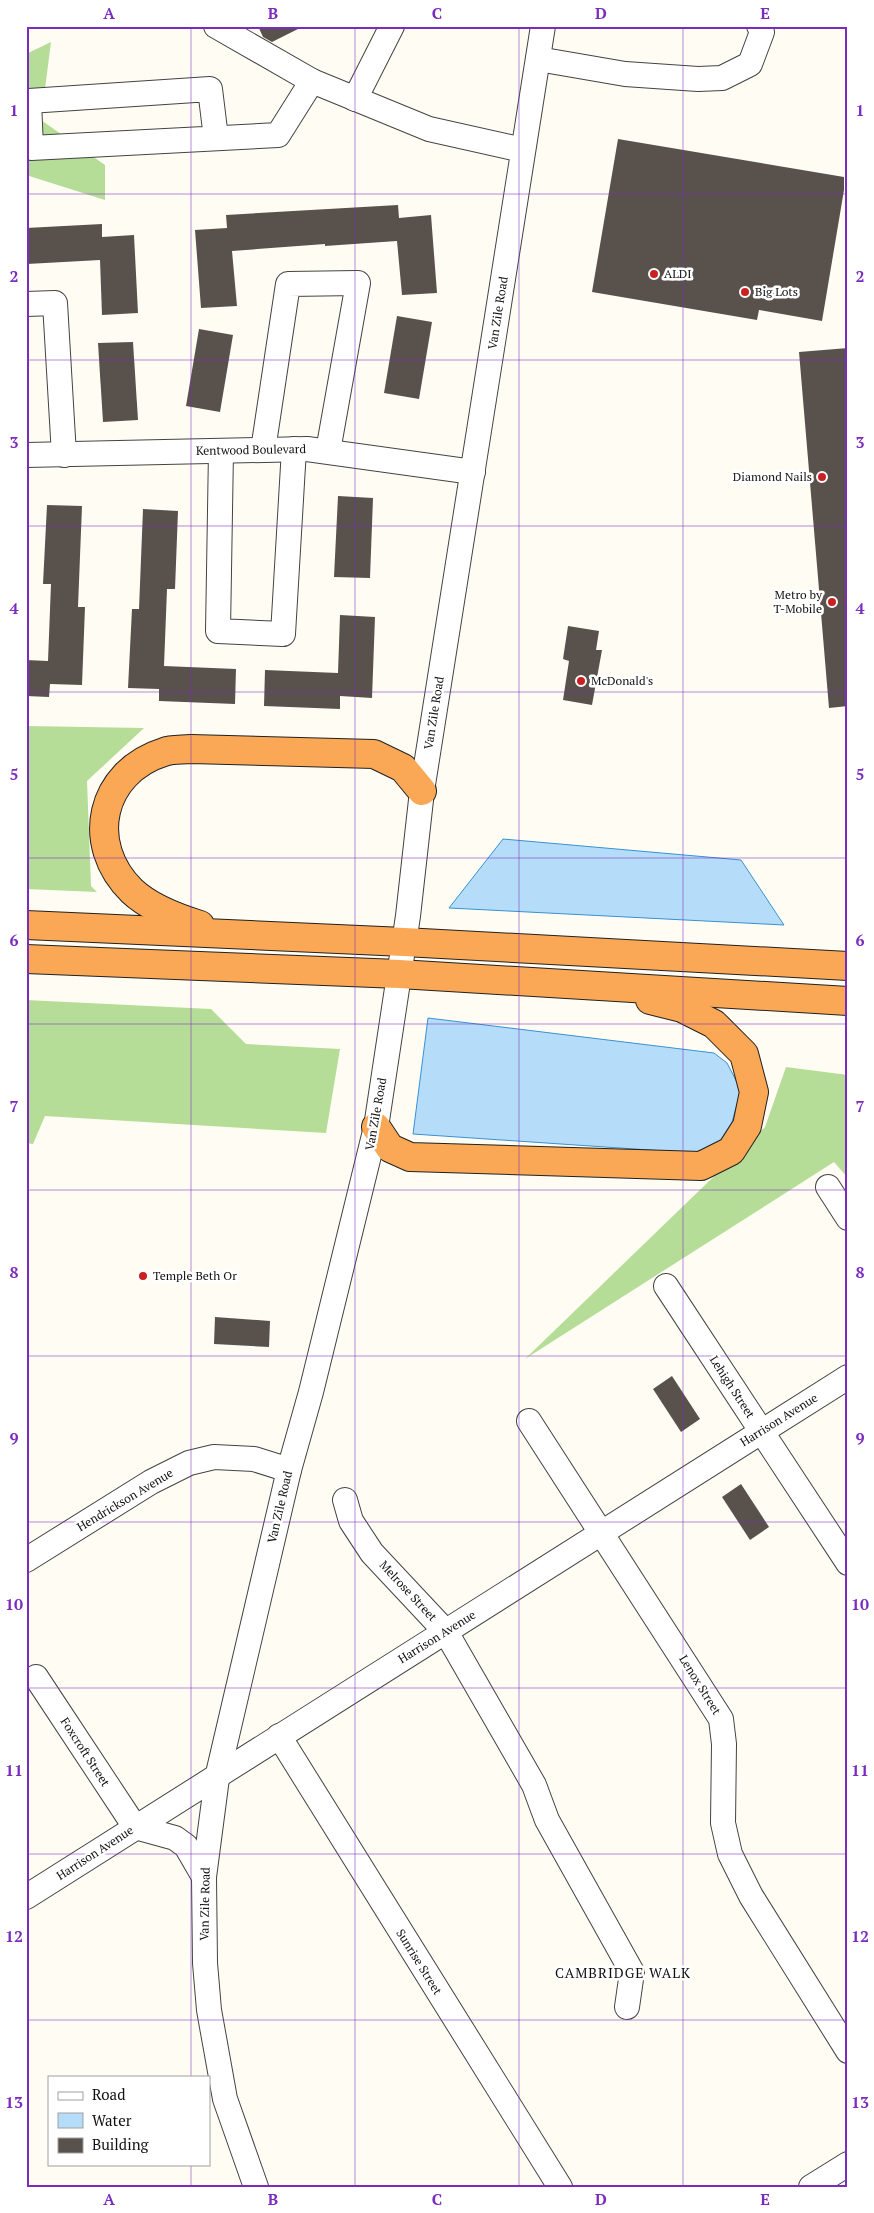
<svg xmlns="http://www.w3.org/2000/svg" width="874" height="2213" viewBox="0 0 874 2213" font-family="'PT Serif',serif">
<rect width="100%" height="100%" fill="#fffdf3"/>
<g fill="#b5dd98">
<path d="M51,42L41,120L105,165V200L26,175V54Z"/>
<path d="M26,726L144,728L87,781L91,886L97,892L26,889Z"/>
<path d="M26,1000L211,1009L246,1044L340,1049L326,1133L45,1116L33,1144L26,1143Z"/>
<path d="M786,1067L848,1075V1178L834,1162L525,1359L765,1127Z"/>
</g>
<g fill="#b5ddf9" stroke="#3990d3">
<path d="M503,839L741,860L784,925L449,908Z"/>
<path d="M428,1018L714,1053L727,1063L741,1090L732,1122L718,1144L694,1153L413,1134Z"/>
</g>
<g fill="#59514c">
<path d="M258,26H304L272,42L263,37Z"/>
<path d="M618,139L844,177V190L822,321L759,310L757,320L592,292Z"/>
<path d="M398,205L399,218L431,215L437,293L402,295L397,241L325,246V244L232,251L237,306L201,308L195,230L227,228L226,215Z"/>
<path d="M102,224V237L134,235L138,313L102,315L100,260L27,264L26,228Z"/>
<path d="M397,316L432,322L419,399L384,393Z"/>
<path d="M199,329L233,335L220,412L186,406Z"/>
<path d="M133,342L138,420L103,422L98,343Z"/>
<path d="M848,348V706L829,708L799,352Z"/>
<path d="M338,496L373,498L370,578L334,577Z"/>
<path d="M47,505L82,506L78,607H85L82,685L50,684L49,697L26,696V660L48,661L51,584H43Z"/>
<path d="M143,509L178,511L175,589H167L164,666L236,669L235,704L159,701V689L128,688L132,609H139Z"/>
<path d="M340,615L375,617L372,698L340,696V709L264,706L265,670L338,673Z"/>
<path d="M568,626L599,631L596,650H602L592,705L563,700L569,661L563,659Z"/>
<path d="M215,1317L270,1321L269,1347L214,1344Z"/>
<path d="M672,1376L700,1419L681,1432L653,1389Z"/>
<path d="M741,1484L769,1527L750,1540L722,1497Z"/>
</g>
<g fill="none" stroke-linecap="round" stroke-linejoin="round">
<defs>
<g id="minor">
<path d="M216,26L312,81"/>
<path d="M538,59L625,74L698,79L722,78L750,64L762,32L759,26"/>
<path d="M355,99L392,26"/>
<path d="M216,138L210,89L29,101L31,148L278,135L312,81L429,129L523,150"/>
<path d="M26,304L55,303L64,455"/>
<path d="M263,450L288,284L358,283L328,451"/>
<path d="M221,451L218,631L283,634L294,449"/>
<path d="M26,455L307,449L473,472"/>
<path d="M828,1187L848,1218"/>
<path d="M666,1286L848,1563"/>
<path d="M529,1421L721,1719L724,1744L723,1823L730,1854L751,1896L848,2051"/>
<path d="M345,1500L351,1521L372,1553L446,1632L534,1785L547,1820L632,1972L627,2007"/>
<path d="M26,1560L151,1482L189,1463L214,1457L254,1459L289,1470"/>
<path d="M36,1677L135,1827L175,1838L186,1846L204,1877"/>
<path d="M279,1736L560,2187"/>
<path d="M26,1897L848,1377"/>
<path d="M256,2187L225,2099L209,2010L205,1963L204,1877L217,1778L289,1470L311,1392L376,1127L408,916L422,791L543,26"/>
<path d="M811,2187L848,2164"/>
</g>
<g id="highway">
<path d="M26,925L404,942L848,966"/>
<path d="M200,925C177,918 150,908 132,891C84,844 100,772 164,752C172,749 182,750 191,749L374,754L403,768L422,791"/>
<path d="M26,959L399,974L848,1001"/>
<path d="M376,1127L390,1148L410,1157L701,1166L731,1151L747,1126L754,1092L744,1054L714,1024L682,1008L650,1000"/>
</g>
</defs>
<use href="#minor" stroke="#434343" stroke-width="26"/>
<use href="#highway" stroke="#212121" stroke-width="30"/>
<use href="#minor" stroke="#fff" stroke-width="24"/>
<use href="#highway" stroke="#faa756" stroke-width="28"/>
</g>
<path fill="none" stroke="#7b2cbf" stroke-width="1" stroke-opacity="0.55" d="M191,26V2077M355,26V2187M519,26V2187M683,26V2187M26,194H848M26,360H848M26,526H848M26,692H848M26,858H848M26,1024H848M26,1190H848M26,1356H848M26,1522H848M26,1688H848M26,1854H848M26,2020H848M191,2164V2187"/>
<g fill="#c72122" stroke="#fff" stroke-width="2">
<circle cx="654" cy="274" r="5"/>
<circle cx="745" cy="292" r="5"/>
<circle cx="822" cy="477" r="5"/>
<circle cx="832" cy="602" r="5"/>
<circle cx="581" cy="681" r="5"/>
<circle cx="143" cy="1276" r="5"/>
</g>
<g text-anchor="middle" stroke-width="5" stroke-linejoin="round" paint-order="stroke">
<g font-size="12" fill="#101010" stroke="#fff" text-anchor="start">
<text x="664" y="278">ALDI</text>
<text x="755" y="296">Big Lots</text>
<text x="812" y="481" text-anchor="end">Diamond Nails</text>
<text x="822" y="599" text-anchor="end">Metro by<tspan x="822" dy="14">T-Mobile</tspan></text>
<text x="591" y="685">McDonald's</text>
<text x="153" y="1280">Temple Beth Or</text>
</g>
<g font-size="12" fill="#101010" stroke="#fff">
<text transform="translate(498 313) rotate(-81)" y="4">Van Zile Road</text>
<text transform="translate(251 450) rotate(-1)" y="4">Kentwood Boulevard</text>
<text transform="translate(434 713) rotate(-81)" y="4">Van Zile Road</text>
<text transform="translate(376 1114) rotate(-80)" y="4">Van Zile Road</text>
<text transform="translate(732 1387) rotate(57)" y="4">Lehigh Street</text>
<text transform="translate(779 1420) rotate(-32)" y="4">Harrison Avenue</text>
<text transform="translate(125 1500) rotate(-31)" y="4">Hendrickson Avenue</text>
<text transform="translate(280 1507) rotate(-77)" y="4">Van Zile Road</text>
<text transform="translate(408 1591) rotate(47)" y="4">Melrose Street</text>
<text transform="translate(437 1637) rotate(-32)" y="4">Harrison Avenue</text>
<text transform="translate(700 1685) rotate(58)" y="4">Lenox Street</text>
<text transform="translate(85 1752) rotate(57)" y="4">Foxcroft Street</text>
<text transform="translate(95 1853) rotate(-33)" y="4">Harrison Avenue</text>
<text transform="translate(205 1904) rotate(-89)" y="4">Van Zile Road</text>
<text transform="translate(419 1962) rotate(58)" y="4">Sunrise Street</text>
</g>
<g font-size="14" letter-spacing="1" fill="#101010" stroke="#fff">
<text x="623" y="1978">CAMBRIDGE WALK</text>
</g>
</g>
<rect width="874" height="2213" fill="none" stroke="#ffffff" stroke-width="55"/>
<rect x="48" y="2076" width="162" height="90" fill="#ffffff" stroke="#9f9f9f"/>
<rect x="58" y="2092" width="25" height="8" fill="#ffffff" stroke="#9f9f9f"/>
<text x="92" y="2100" font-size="15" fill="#101010">Road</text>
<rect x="58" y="2113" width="25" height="15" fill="#b5ddf9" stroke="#9f9f9f"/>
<text x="92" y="2126" font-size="15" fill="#101010">Water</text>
<rect x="58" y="2138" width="25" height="15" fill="#59514c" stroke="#9f9f9f"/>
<text x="92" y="2150" font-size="15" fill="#101010">Building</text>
<rect x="28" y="28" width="818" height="2158" fill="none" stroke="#7b2cbf" stroke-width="2"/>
<g font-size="16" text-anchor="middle" font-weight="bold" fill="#7b2cbf">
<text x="109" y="19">A</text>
<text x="273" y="19">B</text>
<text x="437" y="19">C</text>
<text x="601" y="19">D</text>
<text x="765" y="19">E</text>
<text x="14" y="116">1</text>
<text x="860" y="116">1</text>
<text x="14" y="282">2</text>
<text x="860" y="282">2</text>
<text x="14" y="448">3</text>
<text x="860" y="448">3</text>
<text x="14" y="614">4</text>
<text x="860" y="614">4</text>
<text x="14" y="780">5</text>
<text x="860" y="780">5</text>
<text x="14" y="946">6</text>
<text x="860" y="946">6</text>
<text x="14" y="1112">7</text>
<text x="860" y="1112">7</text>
<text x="14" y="1278">8</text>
<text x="860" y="1278">8</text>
<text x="14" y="1444">9</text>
<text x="860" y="1444">9</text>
<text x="14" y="1610">10</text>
<text x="860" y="1610">10</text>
<text x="14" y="1776">11</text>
<text x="860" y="1776">11</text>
<text x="14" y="1942">12</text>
<text x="860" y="1942">12</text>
<text x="14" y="2108">13</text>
<text x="860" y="2108">13</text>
<text x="109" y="2205">A</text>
<text x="273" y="2205">B</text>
<text x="437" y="2205">C</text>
<text x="601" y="2205">D</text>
<text x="765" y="2205">E</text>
</g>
</svg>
